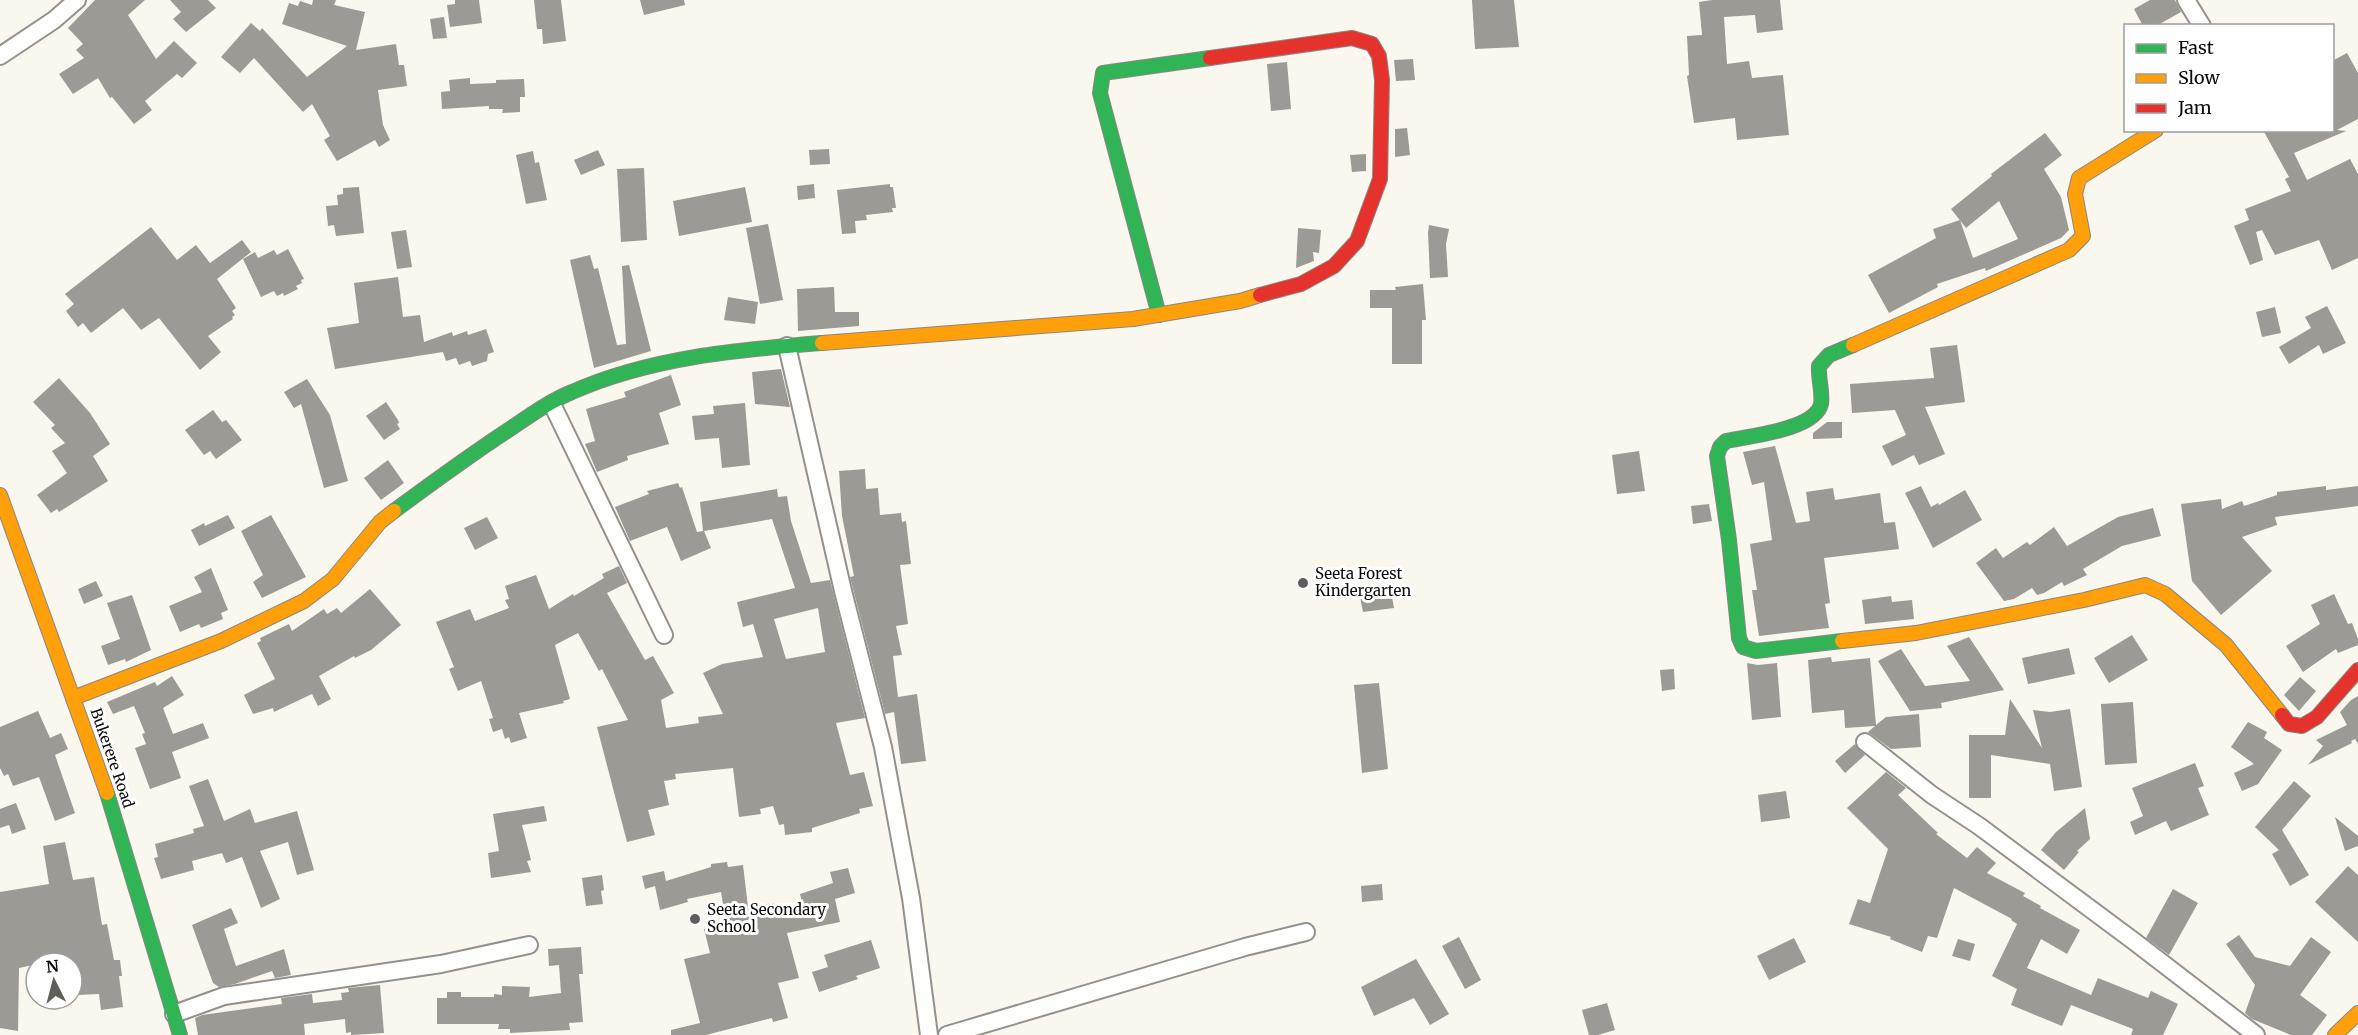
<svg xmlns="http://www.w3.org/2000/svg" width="2358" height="1035" viewBox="0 0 2358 1035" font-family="Merriweather,serif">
<rect width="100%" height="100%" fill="#faf7ef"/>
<g fill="#9c9a95" fill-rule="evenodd">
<path d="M95,0H145L128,15L156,59L174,41L197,63L182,78L177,74L145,101L152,110L134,124L112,97L110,98L98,78L73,94L59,74L84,58L76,50L83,44L68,28Z"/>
<path d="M170,0H208L216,8L186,32L173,19L181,12Z"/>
<path d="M313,0H336L334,5L365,12L356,50L396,44L399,65H404L407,86L378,90L383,125L390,140L379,147L375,140L337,161L324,140L330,136L312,104L303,112L254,58L240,73L221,57L251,23L260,31L262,28L307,77L347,46L282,24L289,3L298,6L300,1L312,5Z"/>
<path d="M455,0H479L482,23L450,27L447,5L455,4Z"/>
<path d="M534,0H561L566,41L543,44L542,29H537Z"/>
<path d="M640,0H684L685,5L644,15Z"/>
<path d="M1472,0H1514L1519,47L1475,49Z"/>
<path d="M1712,0H1780L1783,30L1757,33L1755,15L1724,17L1727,64L1749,61L1752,78L1783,75L1789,135L1737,140L1735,118L1694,123L1687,76L1689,75L1687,36L1702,35L1699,2Z"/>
<path d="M2150,0H2175L2181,12L2156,26H2143L2134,9Z"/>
<path d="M444,17L447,38L433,39L430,19Z"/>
<path d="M2347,53L2358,73V119L2337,130L2346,131L2294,153L2307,180L2350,159L2358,174V258L2332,270L2319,240L2275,255L2262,230L2256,232L2263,260L2250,265L2234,226L2249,220L2245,209L2291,191L2285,179L2289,177L2263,130H2332V61Z"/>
<path d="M1413,59L1415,80L1396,81L1394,60Z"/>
<path d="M1287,62L1291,109L1271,111L1267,64Z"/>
<path d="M470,78V84L496,83V80L524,79L525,97H520V112L502,113L503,109H489V106L442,109L441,92L450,91L449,80Z"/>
<path d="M1407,128L1410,155L1395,157V129Z"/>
<path d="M2045,133L2062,155L2044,169L2061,197L2069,230L2061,238L1986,271L1985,268L1937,284L1938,287L1889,313L1868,275L1936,238L1933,229L1960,220L1973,258L2018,239L1999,201L1966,228L1951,209L1992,176L1991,174Z"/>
<path d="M829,149L830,164L810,165L809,150Z"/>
<path d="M598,150L605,165L581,175L574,160Z"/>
<path d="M533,151L535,163L539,162L547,200L526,204L516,155Z"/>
<path d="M1366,154V171L1352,172L1350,155Z"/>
<path d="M644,168L647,240L621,242L617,169Z"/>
<path d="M814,184L815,198L798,200L797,186Z"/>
<path d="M890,184V187H893L896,208H892L893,212L866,215L867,220L855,221L856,233L842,234L837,190Z"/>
<path d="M359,187L364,233L336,236L334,225L328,226L326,206L338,205L337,195L343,194V188Z"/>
<path d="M745,187L752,222L679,236L673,201Z"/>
<path d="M768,224L783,300L760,304L746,228Z"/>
<path d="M1429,225L1449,229L1446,244L1448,277L1430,278L1428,233Z"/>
<path d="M151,227L177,260L196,245L210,263L242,240L251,252L217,279L236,308L232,311L235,315L232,317L233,319L208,336L221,352L200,370L159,318L141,330L123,308L91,333L83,323L78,327L66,311L74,304L65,294Z"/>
<path d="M1298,228L1321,230L1319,253L1313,252L1314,261L1296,268Z"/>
<path d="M406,230L412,267L397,269L391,232Z"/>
<path d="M288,249L304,279L301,280L302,283L296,286L298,289L284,296L283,293L277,296L274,291L261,297L243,259L255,252L258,258L274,250L277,255Z"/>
<path d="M590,255L594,269L598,268L617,345L626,344L622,266L629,265L651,351L594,368L570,260Z"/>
<path d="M398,277L403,317L420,315L424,342L452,332L453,336L467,331L468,335L486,329L494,352L488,354L487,361L472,366L470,361L459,365L456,358L446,361L443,352L335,369L327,328L359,323L354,283Z"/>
<path d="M1423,284L1426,320H1422V364H1392V308H1370V290H1396L1395,287Z"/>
<path d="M834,287L835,312H859V326L798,331L797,289Z"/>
<path d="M728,297L758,302L755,324L724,320Z"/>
<path d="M2327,306L2346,343L2323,354L2319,345L2289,364L2279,347L2311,328L2305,317Z"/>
<path d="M2275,307L2281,333L2262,337L2256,312Z"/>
<path d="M1957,345L1965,402L1925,407L1945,454L1919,465L1914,455L1892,466L1882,446L1906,435L1895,410L1852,413L1850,384L1934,378L1930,348Z"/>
<path d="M781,369L790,407L755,404L752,372Z"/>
<path d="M671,375L681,405L659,413L669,444L627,456L628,460L597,472L585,444L595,441L586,409L626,397L624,392Z"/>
<path d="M59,378L90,413L110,444L93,456L108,481L59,512L57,509L51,513L37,495L67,473L52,451L65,443L51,428L55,425L33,402Z"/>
<path d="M307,379L330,415L348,481L324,488L301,404L294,408L284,392Z"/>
<path d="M386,402L398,420L399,423L397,424L400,429L384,440L366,416Z"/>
<path d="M745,403L750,465L722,468L719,438L695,440L692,416L714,414L713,406Z"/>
<path d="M213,410L222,422L226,420L242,440L216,459L210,451L204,455L185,430Z"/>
<path d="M1827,422H1842V438L1813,439V433Z"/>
<path d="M1775,446L1796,523L1810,521L1806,492L1833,488L1835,500L1880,493L1884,523L1895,522L1899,549L1824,558L1830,603L1825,604L1829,628L1759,636L1752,590H1757L1750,544L1772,540L1764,482L1752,485L1743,452Z"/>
<path d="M1639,451L1645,491L1617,494L1612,455Z"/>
<path d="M388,460L404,483L381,500L364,478Z"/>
<path d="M865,469L866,489L878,488L880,515L901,513L902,522L906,521L911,564L900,565L908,624L896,626L902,655L893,656L898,697L917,694L926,761L901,764L894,712L885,714L850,577L854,576L842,516L839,471Z"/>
<path d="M678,483L680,488L682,487L697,532L703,531L700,502L777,489L778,497L787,496L791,521L811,583L830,580L865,718L836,723L850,775L864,772L873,806L859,809L860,813L812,828V832L785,835L784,824L779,825L773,806L760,809L761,814L739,817L733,768L675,774L676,779L664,781L669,805L648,810L655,835L627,842L597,727L628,720L602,669L599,671L578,633L555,645L570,699L563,701L564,703L519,713L527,738L511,743L509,737L505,739L502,729L493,732L489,719L493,718L481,681L458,691L449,669L454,667L436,622L470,609L475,621L509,608L505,600L509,599L505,586L536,575L549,609L573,594L574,596L604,578L602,574L619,566L627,583L607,593L645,660L653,656L674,693L661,700L666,728L699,723L698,717L723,714L703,673L722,664L763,657L753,624L743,627L737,602L795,588L772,519L704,531L711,548L681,561L667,527L630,541L615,507L649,494L647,491ZM818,608L825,652L786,659L774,619Z"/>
<path d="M1921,486L1931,507L1938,503L1939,505L1965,490L1982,520L1933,548L1905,493Z"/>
<path d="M2326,486V490L2358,486V506L2275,517L2277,525L2242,537L2272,571L2221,615L2192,581L2181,504L2221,499L2222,509L2242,501L2244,506L2277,495V492Z"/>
<path d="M1709,504L1712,521L1693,524L1691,506Z"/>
<path d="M2153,508L2161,536L2122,546L2083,569L2087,575L2064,586L2062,582L2044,593L2037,595L2032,588L2014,599L2004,601L1976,563L1996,548L2003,558L2027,542L2030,545L2054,527L2067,546L2118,517Z"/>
<path d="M228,515L235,528L199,546L191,530L204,523L205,526Z"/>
<path d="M271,515L306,577L262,598L253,582L263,575L241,531Z"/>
<path d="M487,517L498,538L475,550L464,528Z"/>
<path d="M211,568L228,610L221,613L223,619L201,628L199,624L180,632L169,606L202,592L194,577Z"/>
<path d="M96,581L103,596L84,604L78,589Z"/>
<path d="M370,589L401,625L371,650L355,658L354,656L319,676L331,699L318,706L312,694L274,712L273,708L253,714L244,695L275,679L257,643L261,641L260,638L289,624L292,631L324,609L327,614L337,608L341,613Z"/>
<path d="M1391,592L1394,608L1363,612L1360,597Z"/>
<path d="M2334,594L2348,624L2352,623L2358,639V645L2338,653L2336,649L2303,672L2286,646L2320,624L2311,605Z"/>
<path d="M132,595L151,650L126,662L125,659L108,665L101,646L120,639L107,603Z"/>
<path d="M1891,596L1892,602L1912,600L1914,619L1865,624L1862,600Z"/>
<path d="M2132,635L2148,660L2109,683L2094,658Z"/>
<path d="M1969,637L2004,690L1941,703L1942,708L1910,711L1878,661L1901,649L1925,686L1970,681L1947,646Z"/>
<path d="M2069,648L2075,674L2028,684L2022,658Z"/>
<path d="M1831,657L1832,662L1870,658L1876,725L1886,717L1919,714L1921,747L1891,749L1868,732L1875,726L1845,728L1844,710L1812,713L1808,660Z"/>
<path d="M1747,663L1758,665L1777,663L1781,717L1752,720Z"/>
<path d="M1674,669L1675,689L1662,691L1660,670Z"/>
<path d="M172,676L184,695L163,708L173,734L203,723L209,738L172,752L181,778L150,789L135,748L146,744L142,734L145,733L134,706L113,714L107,702L155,682L157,686Z"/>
<path d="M2300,677L2316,691L2299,711L2284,695Z"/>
<path d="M1379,683L1388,769L1362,773L1354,685Z"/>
<path d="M2358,696V744L2355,739L2351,741L2352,743L2308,765L2323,746L2316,740L2347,725L2340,712L2351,700Z"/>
<path d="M2010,699L2042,748L2033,710L2050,712L2070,709L2082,787L2054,791L2050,764L1991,755V798H1969V735H2005Z"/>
<path d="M2133,702L2137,763L2105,765L2101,704Z"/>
<path d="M38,711L50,738L61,733L68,749L55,755L75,813L55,821L39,777L13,786L8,774L4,776L0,768V727Z"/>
<path d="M2248,722L2267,732L2264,738L2282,750L2258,784L2242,791L2234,773L2254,764L2231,747Z"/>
<path d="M1855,744L1865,755L1845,773L1835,761Z"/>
<path d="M2195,763L2204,786L2198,788L2209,815L2171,831L2166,821L2135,835L2130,822L2143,816L2132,788Z"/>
<path d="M1886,772L1906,788L1898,795L1938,833L1936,834L1967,858L1977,847L1996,863L1987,873L2025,893L2023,896L2041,906L2040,908L2080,930L2067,954L2041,939L2027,968L2091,995L2098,978L2148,998L2151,991L2178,1004L2163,1035H2131L2133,1029L2071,1005L2062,1026L2011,1005L2017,989L1992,976L2017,924L2011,920L2012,919L1954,888L1937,938L1928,936L1922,952L1890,939L1891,937L1849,924L1858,899L1870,903L1888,849L1847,808Z"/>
<path d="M208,779L224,821L250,809L255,823L297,811L314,870L297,875L288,842L260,851L280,899L261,908L242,857L226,863L222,853L192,861L194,870L161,879L154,858L158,857L155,844L194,833L193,829L204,826L189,786Z"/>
<path d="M2294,781L2311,796L2282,830L2309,875L2290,886L2272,854L2279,850L2255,827Z"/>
<path d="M1786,791L1790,818L1761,822L1758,795Z"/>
<path d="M16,803L26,829L12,834L9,825L0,828V809Z"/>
<path d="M544,806L547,821L522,825L531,860L527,861L531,872L491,878L488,853L499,851L493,814Z"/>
<path d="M2085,808L2090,839L2077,851L2079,852L2064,870L2041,850L2056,832Z"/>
<path d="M2335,817L2358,836V846L2345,851Z"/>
<path d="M65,842L73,880L94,877L102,925L107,924L114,960H120L122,976H119L123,1007L101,1010L99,994L77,995L76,963H61L60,957L33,961V965L19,968L18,1031L0,1028V892L49,884L43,846Z"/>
<path d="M727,862L728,867L743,865L748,907L774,903L776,914L803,906L800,894L833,883L830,872L848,868L855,893L835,899L840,922L787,933L799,978L778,983L788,1018L773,1022L772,1018L706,1035H671V1030L700,1023L684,959L710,953L704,929L726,923L721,892L687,899L688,902L660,910L655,886L645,889L642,876L664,871L666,881L711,867V864Z"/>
<path d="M2348,866L2358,875V942L2315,902Z"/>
<path d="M602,875L604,890L601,891L603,904L586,906L582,878Z"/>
<path d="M1382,884L1383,900L1362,902L1361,886Z"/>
<path d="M2173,889L2198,903L2169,955L2146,938Z"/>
<path d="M231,908L238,923L224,929L236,966L284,949L291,975L275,978L272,971L235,984L219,987L213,983L192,925Z"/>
<path d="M2239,935L2255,957L2290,966L2311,937L2331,952L2300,995L2327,1015L2312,1035H2291L2252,1019L2245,1013L2255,985L2226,944Z"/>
<path d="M1459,937L1481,980L1465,989L1442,946Z"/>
<path d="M1794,938L1806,962L1769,980L1757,956Z"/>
<path d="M1958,939L1975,944L1970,961L1952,956Z"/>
<path d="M871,940L880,968L856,976L858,979L819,992L812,972L828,967L824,955Z"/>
<path d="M581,947L583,974H579L583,1022L569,1023L570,1030L510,1033V1029H498L499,1024H437V998H447V992H461V997H494V994L502,995V986L530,987L529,997L561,993L559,965L549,966L548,949Z"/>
<path d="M1416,959L1449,1014L1430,1025L1414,998L1374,1016L1361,987Z"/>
<path d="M380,985L384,1033L351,1035V1032L346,1033L345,1019L304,1024L305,1035H198L195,1018L202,1015L282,1004L281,998L312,994L313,1003L342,1000L341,993L349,992L348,988Z"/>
<path d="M1607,1003L1615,1030L1598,1035H1589L1582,1010Z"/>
</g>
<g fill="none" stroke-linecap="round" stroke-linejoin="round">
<defs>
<g id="street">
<path d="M2186,0L2202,26"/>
<path d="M0,56L54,20L77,0"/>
<path d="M787,346L843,591L883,747L911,898L929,1035"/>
<path d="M552,404L664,635"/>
<path d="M1865,742L1932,795L1979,826L2135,942L2256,1035"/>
<path d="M174,1014L224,996L441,964L529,945"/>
<path d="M947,1035L1245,947L1306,932"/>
</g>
<g id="fast">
<path d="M1159,315L1100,93L1103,73L1210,58"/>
<path d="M394,511C432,483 470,455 510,429C529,416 550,401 572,392C651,357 737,350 822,343"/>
<path d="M1842,641L1756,651L1743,647L1739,638L1729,540L1717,456L1720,447L1726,441C1748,436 1815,430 1821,404C1823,392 1818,379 1819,366L1829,355L1853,345"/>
<path d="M107,793L180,1035"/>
</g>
<g id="slow">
<path d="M822,343L1133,319L1240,301L1260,295"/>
<path d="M1853,345L2069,250L2083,236L2075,194L2079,178L2156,130"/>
<path d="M0,495L107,793"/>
<path d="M1842,641L1916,633L2084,600L2145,585L2165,594L2226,645L2282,715"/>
<path d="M73,698L221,641L304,601L333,579L380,522L394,511"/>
<path d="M2335,1035L2358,1013"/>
</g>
<g id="jam">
<path d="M1210,58L1352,38L1372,44L1379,56L1382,80L1380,179L1357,241L1334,266L1301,284L1260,295"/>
<path d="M2282,715L2289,724L2302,726L2317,717L2358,670"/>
</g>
</defs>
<use href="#street" stroke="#93918e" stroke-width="20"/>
<use href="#fast" stroke="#898884" stroke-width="16"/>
<use href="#slow" stroke="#898884" stroke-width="16"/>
<use href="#jam" stroke="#898884" stroke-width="16"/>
<use href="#street" stroke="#fefefd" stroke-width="16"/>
<use href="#fast" stroke="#30b455" stroke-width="14"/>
<use href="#slow" stroke="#ff9f0a" stroke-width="14"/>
<use href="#jam" stroke="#e5322d" stroke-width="14"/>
</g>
<g fill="#5f5e5b" stroke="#fff" stroke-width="2">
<circle cx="1303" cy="583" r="6"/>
<circle cx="695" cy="919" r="6"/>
</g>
<g text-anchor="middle" stroke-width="6" stroke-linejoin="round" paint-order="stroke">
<g font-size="15" fill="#0b0b0b" stroke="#fff" text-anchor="start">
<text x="1315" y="579">Seeta Forest<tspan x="1315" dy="17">Kindergarten</tspan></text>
<text x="707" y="915">Seeta Secondary<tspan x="707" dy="17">School</tspan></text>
</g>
<g font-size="15" fill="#0b0b0b" stroke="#fff">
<text transform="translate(112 758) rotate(71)" y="5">Bukerere Road</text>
</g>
</g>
<rect x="2124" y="24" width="210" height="108" fill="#ffffff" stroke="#9d9d9d" stroke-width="1.5"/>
<rect x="2136" y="44" width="30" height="9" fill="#30b455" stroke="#9d9d9d" stroke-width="1.5"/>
<text x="2178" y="54" font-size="18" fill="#0b0b0b">Fast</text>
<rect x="2136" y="74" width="30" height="9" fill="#ff9f0a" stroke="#9d9d9d" stroke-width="1.5"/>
<text x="2178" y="84" font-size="18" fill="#0b0b0b">Slow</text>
<rect x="2136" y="104" width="30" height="9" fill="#e5322d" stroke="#9d9d9d" stroke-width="1.5"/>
<text x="2178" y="114" font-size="18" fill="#0b0b0b">Jam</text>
<g transform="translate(54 981) rotate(354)"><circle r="28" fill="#ffffff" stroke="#9d9d9d" stroke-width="1.5"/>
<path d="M0-4.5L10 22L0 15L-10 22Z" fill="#5f5e5b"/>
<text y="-9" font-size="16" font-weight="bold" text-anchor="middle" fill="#0b0b0b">N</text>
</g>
</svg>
